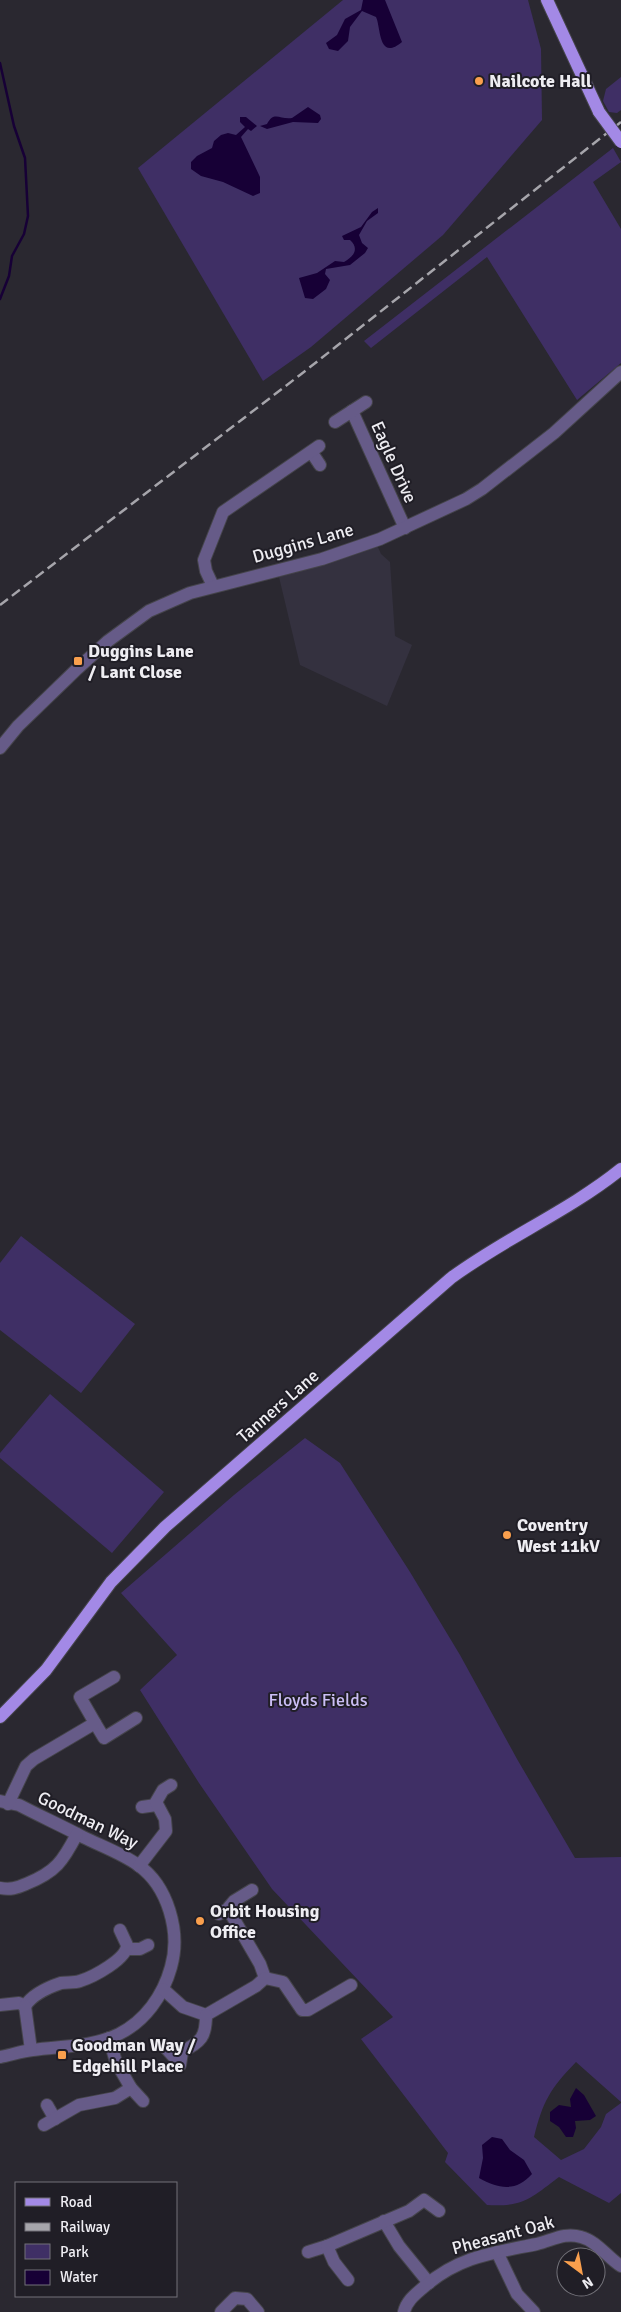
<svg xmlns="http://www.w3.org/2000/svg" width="621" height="2312" viewBox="0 0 621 2312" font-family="Signika,sans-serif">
<rect width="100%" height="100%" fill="#2a2830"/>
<path fill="#34313f" d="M377,545L381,554L390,562L395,636L412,645L387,706L300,665L279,577L328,563Z"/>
<g fill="#3f2f65">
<path d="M343,0H528L541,49L542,120L443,235L311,347L263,381L138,168Z"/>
<path d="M621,77V110L617,113L609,112L603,101L606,89Z"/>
<path d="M613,148L621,162L593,182L621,229V363L577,400L487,257L371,348L364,341Z"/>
<path d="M21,1236L135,1324L81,1393L0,1330V1263Z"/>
<path d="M50,1394L164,1492L112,1553L0,1458V1453Z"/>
<path d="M305,1438L340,1463L410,1572L460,1655L517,1759L575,1858L621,1857V2102L576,2062C550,2089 543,2101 534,2137L561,2160L584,2149L601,2127L606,2114L621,2103V2193L609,2203L559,2177C531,2198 524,2207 487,2205L445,2162L448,2153L361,2039L393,2017L272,1889L199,1783L140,1690L177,1655L121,1593L234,1495Z"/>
</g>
<g fill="#170036">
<path d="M363,0H385L402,42C378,62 381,27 376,17L362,11L350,27L348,41L338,51L329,49L326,43L337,35L345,19L361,10Z"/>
<path d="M308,107L320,115L321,119L318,123L293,122L267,129L260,126L267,124C274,110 280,120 292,118Z"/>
<path d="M240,117H246L257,126L251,131L248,129L241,137L260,177V193L253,196L223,182L201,176L191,169V162L197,156L212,148L214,141L221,135L228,133L236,135L245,127L240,122Z"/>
<path d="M378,208V213L367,221L359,235L362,243L368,248L365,253L350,265L326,269L325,274L330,280L326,289L313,299L305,298L299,278L317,273L335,261L344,262C353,257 360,249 350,240H344L342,236L361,227L372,212Z"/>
<path d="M576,2088L584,2095L596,2116L590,2120L575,2121L576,2128L573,2137H566L559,2127L550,2121V2112L559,2105L571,2107L570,2099Z"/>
<path d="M492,2137L502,2139L510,2150L524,2160L532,2174C516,2192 499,2189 479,2178L483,2158L482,2145Z"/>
</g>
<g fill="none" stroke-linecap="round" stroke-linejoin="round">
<path stroke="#170036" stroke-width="2.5" d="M0,63L14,126L25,158L28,216L24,234L12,256L9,276L0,299"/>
<defs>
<g id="minor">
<path d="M352,411L405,528"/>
<path d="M335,422L366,402"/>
<path d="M312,453L320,465"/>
<path d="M213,586L206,571L204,560L223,512L319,446"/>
<path d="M0,748L18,726L78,668L108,641L149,611L190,593L322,559L380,539L466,499L482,489L554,433L621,372"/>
<path d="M95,1723L104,1738L136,1718"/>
<path d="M0,1801L19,1805C40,1816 62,1826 83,1837C101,1846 121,1853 138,1865C168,1886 181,1932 171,1967C163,1996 145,2021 119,2034C93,2047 61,2046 33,2050C22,2051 11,2055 0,2057"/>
<path d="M8,1804L26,1766L34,1759L95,1723L80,1697L114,1677"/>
<path d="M142,1807L156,1805"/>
<path d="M139,1866L166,1831L165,1819L156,1802L163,1790L171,1785"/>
<path d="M0,1888C10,1890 17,1888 26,1884C56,1872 63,1861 77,1834"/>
<path d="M219,1914L226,1910L231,1914L260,1964L265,1978"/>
<path d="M231,1914L229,1907L234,1901L252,1890"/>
<path d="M127,1949H140L148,1945"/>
<path d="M163,1989L183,2007L206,2015L256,1986L265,1978L283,1982L302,2010H308L351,1985"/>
<path d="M0,2005L19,2003L25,2006C32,1995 49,1987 61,1983C67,1982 74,1983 80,1981C93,1977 127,1959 127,1945L120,1930"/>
<path d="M25,2006L31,2050"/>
<path d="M164,2046L173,2056L182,2052"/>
<path d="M180,2065L182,2052C201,2041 206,2038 206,2015"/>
<path d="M131,2088L143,2101"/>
<path d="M47,2105L55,2119"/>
<path d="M44,2125L79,2105L115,2098L131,2088L116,2062L109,2038"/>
<path d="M384,2221L399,2246L429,2283"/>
<path d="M308,2252L327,2246"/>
<path d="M497,2252L517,2294L534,2312"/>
<path d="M348,2280L334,2262L327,2246L409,2211L424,2200L439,2211"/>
<path d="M221,2312L235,2298L247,2299L258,2312"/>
<path d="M404,2312C407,2300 416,2294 425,2286C460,2256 493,2253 537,2244C553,2240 565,2232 581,2237C597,2241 608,2258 621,2266"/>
</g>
<g id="major">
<path d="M547,0L599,112"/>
<path d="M0,1717L46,1670L111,1582L165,1527L451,1278C505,1238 569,1211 621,1169"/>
</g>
</defs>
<use href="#minor" stroke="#45444b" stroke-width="14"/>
<use href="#major" stroke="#45444b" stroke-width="14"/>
<use href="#minor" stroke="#665b88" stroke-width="12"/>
<use href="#major" stroke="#a389e6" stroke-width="12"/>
<path stroke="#a6a5ab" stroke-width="2.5" stroke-dasharray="10 5" stroke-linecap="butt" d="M0,605L300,375L621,122"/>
<defs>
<path id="major-bridge" d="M599,112L621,142"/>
</defs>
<use href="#major-bridge" stroke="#45444b" stroke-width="14" stroke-linecap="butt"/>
<use href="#major-bridge" stroke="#a389e6" stroke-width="12"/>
</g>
<g fill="#f99f4d" stroke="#201e26" stroke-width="2">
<circle cx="479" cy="81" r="5"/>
<rect x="73" y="656" width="10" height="10" rx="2.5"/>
<circle cx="507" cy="1535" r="5"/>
<circle cx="200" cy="1921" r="5"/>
<rect x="57" y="2050" width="10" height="10" rx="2.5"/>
</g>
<g text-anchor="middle" stroke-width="4" stroke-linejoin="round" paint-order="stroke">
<g font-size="18" font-weight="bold" fill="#eeedf2" stroke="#201e26" text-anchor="start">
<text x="489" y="87">Nailcote Hall</text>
<text x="88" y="657">Duggins Lane<tspan x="88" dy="21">/ Lant Close</tspan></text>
<text x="517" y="1531">Coventry<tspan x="517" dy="21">West 11kV</tspan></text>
<text x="210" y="1917">Orbit Housing<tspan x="210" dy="21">Office</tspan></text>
<text x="72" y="2051">Goodman Way /<tspan x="72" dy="21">Edgehill Place</tspan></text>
</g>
<g font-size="18" fill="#eeedf2" stroke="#201e26">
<text transform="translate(394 462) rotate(66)" y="6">Eagle Drive</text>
<text transform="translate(303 543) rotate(-16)" y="6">Duggins Lane</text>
<text transform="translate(278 1406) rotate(-41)" y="6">Tanners Lane</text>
<text transform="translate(88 1820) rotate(26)" y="6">Goodman Way</text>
<text transform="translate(503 2235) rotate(-15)" y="6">Pheasant Oak</text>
</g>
<g font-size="18" fill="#cbbef5" stroke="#201e26">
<text x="318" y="1706">Floyds Fields</text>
</g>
</g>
<rect x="15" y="2182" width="162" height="115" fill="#201e26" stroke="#727178"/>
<rect x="25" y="2198" width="25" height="8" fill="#a389e6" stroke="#727178"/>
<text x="60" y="2207" font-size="15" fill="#eeedf2">Road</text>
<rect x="25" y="2223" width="25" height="8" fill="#a6a5ab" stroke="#727178"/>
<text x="60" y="2232" font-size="15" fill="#eeedf2">Railway</text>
<rect x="25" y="2244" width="25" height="15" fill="#3f2f65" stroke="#727178"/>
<text x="60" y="2257" font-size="15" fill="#eeedf2">Park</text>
<rect x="25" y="2270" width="25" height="15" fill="#170036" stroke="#727178"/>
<text x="60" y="2282" font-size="15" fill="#eeedf2">Water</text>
<g transform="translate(581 2272) rotate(148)"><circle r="24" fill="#201e26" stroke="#727178"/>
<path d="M0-4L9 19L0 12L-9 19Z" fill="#f99f4d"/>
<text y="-8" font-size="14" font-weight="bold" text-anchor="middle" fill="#eeedf2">N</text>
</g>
</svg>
